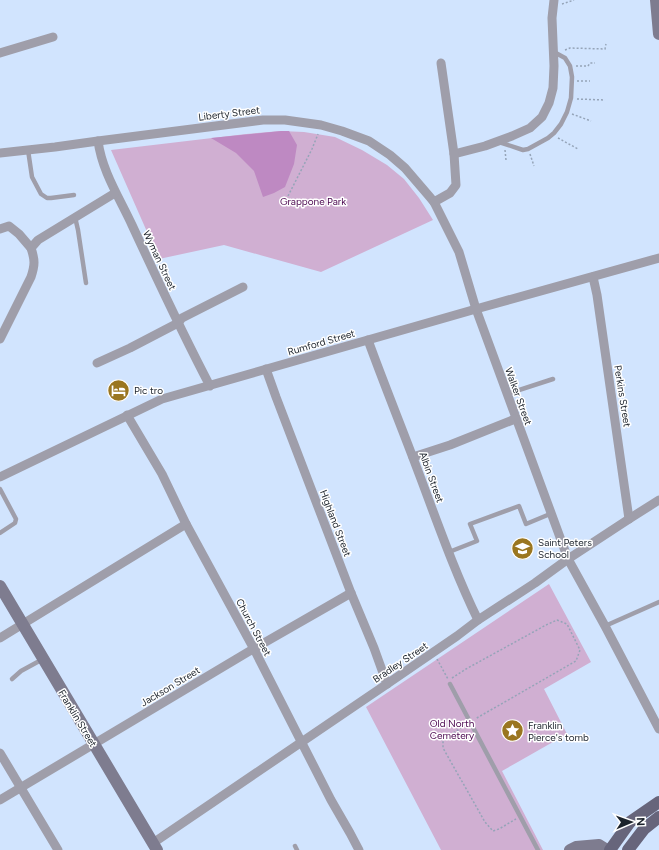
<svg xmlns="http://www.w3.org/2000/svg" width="659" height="850" viewBox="0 0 659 850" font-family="Figtree,sans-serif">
<rect width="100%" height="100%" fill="#d1e4fe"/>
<g fill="#d0afd2">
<path d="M281,131L304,132L335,137L362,150L387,165L404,179L419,198L433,220L321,272L224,245L159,259L111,150L246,134Z"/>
<path d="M549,584L591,662L544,689L567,734L502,771L543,850H441L366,707Z"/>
</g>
<path fill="#be89c2" d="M281,131H289L297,145L294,164L285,187L274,193L263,197L254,171L236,153L211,138Z"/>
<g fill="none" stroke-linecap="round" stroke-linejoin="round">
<g stroke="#95a4b8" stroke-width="1.5" stroke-dasharray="2 2" stroke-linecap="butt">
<path d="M562,4L574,0"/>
<path d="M565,50L570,48L605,49L606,44"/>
<path d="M576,66H588L590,63H595"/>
<path d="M577,81H590"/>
<path d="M577,99L605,100"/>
<path d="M572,114L591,121"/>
<path d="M558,138L578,149"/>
<path d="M505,150L506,160"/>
<path d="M530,154L534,166"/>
<path d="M288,196L312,149L318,134"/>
<path d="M437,659L448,679"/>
<path d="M452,678L466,669L546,625L557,620L567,624L580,650L576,661L475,719"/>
<path d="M465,725L443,740V748L485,822L493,831L499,829L516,819"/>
</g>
<g stroke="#9f9eaa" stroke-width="4.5">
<path d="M499,142L523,150L528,149L548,138L554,133L561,124L567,112L571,98L572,77L570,66L565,58L554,52"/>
<path d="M28,150L32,177L41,194L47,198H51L74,195"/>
<path d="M75,217L78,230L86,283"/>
<path d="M507,394L553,379"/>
<path d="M0,489L16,519L15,523L0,533"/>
<path d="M449,552L477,541L470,524L519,506L526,524L550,514"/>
<path d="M605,626L659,602"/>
<path d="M12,679L21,671L43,659"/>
<path d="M450,684L538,850"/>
<path d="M295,846L297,850"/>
</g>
<g stroke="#9f9eaa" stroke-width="9">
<path d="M0,53L53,37"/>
<path d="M98,141C102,171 119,197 132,225C157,279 182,333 210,386"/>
<path d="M0,153L55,147L98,141L263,120H285L321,125L342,131L369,141L390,155L405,168L429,196L434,202L459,252L476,309L568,559L605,626L659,729"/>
<path d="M454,154L485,146L512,136L530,128L542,117L549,103L553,88L554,66L552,18L554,0"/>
<path d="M434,202L450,193L456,185L454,154L441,63"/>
<path d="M0,229L9,226L19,234L31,248"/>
<path d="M593,277L597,295L629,519"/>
<path d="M0,339L31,277C35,265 35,260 31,248L38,240L115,193"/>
<path d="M368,340C385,387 404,433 421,479C439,527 456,575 478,620"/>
<path d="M97,363L130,348L178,323L182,318L243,287"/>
<path d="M266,369L276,397L351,593L374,648L387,684"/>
<path d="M127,415L162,474L186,524L254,649L331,800L350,833L359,850"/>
<path d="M413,457L450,445L515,419"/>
<path d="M0,477L162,399L476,309L659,258"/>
<path d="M0,638L186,524"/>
<path d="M0,753L58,850"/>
<path d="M0,800L248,652L351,593"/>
<path d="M153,843L387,684L457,636L478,620L535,583L568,559L629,519L659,500"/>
</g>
<g stroke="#7e7c8f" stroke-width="12">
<path d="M656,0L659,34"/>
<path d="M0,586L157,850"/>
<path d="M570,850L576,847L599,845L607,850"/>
</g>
<g stroke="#67657b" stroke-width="12">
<path d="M610,850L630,822L659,802"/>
<path d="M628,850L644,829L659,817"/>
</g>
</g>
<defs>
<symbol id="hotel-disc" viewBox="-11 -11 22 22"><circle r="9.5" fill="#9a7620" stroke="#fff"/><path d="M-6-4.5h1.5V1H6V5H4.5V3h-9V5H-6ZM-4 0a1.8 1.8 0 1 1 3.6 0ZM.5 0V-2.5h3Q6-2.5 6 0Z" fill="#fff"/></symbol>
<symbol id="school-disc" viewBox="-11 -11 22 22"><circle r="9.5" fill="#9a7620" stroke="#fff"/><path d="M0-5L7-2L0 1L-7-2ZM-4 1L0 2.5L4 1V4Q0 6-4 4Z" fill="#fff"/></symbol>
<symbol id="sight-disc" viewBox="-11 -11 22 22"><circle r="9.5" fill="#9a7620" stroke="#fff"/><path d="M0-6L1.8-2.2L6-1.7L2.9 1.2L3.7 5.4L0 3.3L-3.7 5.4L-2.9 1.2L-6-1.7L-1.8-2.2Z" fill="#fff"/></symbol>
</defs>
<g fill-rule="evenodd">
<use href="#hotel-disc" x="106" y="378" width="25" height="25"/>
<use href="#school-disc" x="510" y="536" width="25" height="25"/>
<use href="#sight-disc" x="500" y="718" width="25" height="25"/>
</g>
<g text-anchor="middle" stroke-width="3" stroke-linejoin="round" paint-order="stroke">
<g font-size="10" fill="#1c232c" stroke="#fff">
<text transform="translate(229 113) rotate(-7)" y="4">Liberty Street</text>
<text transform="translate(160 260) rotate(65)" y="4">Wyman Street</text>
<text transform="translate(321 342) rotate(-16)" y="4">Rumford Street</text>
<text transform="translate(519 396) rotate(70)" y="4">Walker Street</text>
<text transform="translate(623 396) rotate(81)" y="4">Perkins Street</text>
<text transform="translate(432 477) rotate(70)" y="4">Albin Street</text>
<text transform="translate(336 523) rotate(69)" y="4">Highland Street</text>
<text transform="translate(254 627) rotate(62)" y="4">Church Street</text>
<text transform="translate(400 662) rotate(-34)" y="4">Bradley Street</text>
<text transform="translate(170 686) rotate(-31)" y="4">Jackson Street</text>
<text transform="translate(78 718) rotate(59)" y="4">Franklin Street</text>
</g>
<g font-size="10" fill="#4a064f" stroke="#fff">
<text x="313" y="205">Grappone Park</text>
<text x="452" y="727">Old North<tspan x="452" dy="12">Cemetery</tspan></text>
</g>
<g font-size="10" fill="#1c232c" stroke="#fff" text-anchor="start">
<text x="134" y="394">Pic tro</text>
<text x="538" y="546">Saint Peters<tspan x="538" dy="12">School</tspan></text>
<text x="528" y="729">Franklin<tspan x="528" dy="12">Pierce's tomb</tspan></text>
</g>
</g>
<g transform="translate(631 822) rotate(88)" stroke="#ffffff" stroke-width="3" paint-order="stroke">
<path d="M0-3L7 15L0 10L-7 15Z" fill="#1c232c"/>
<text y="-6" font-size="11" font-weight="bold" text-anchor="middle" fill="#1c232c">N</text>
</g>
</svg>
